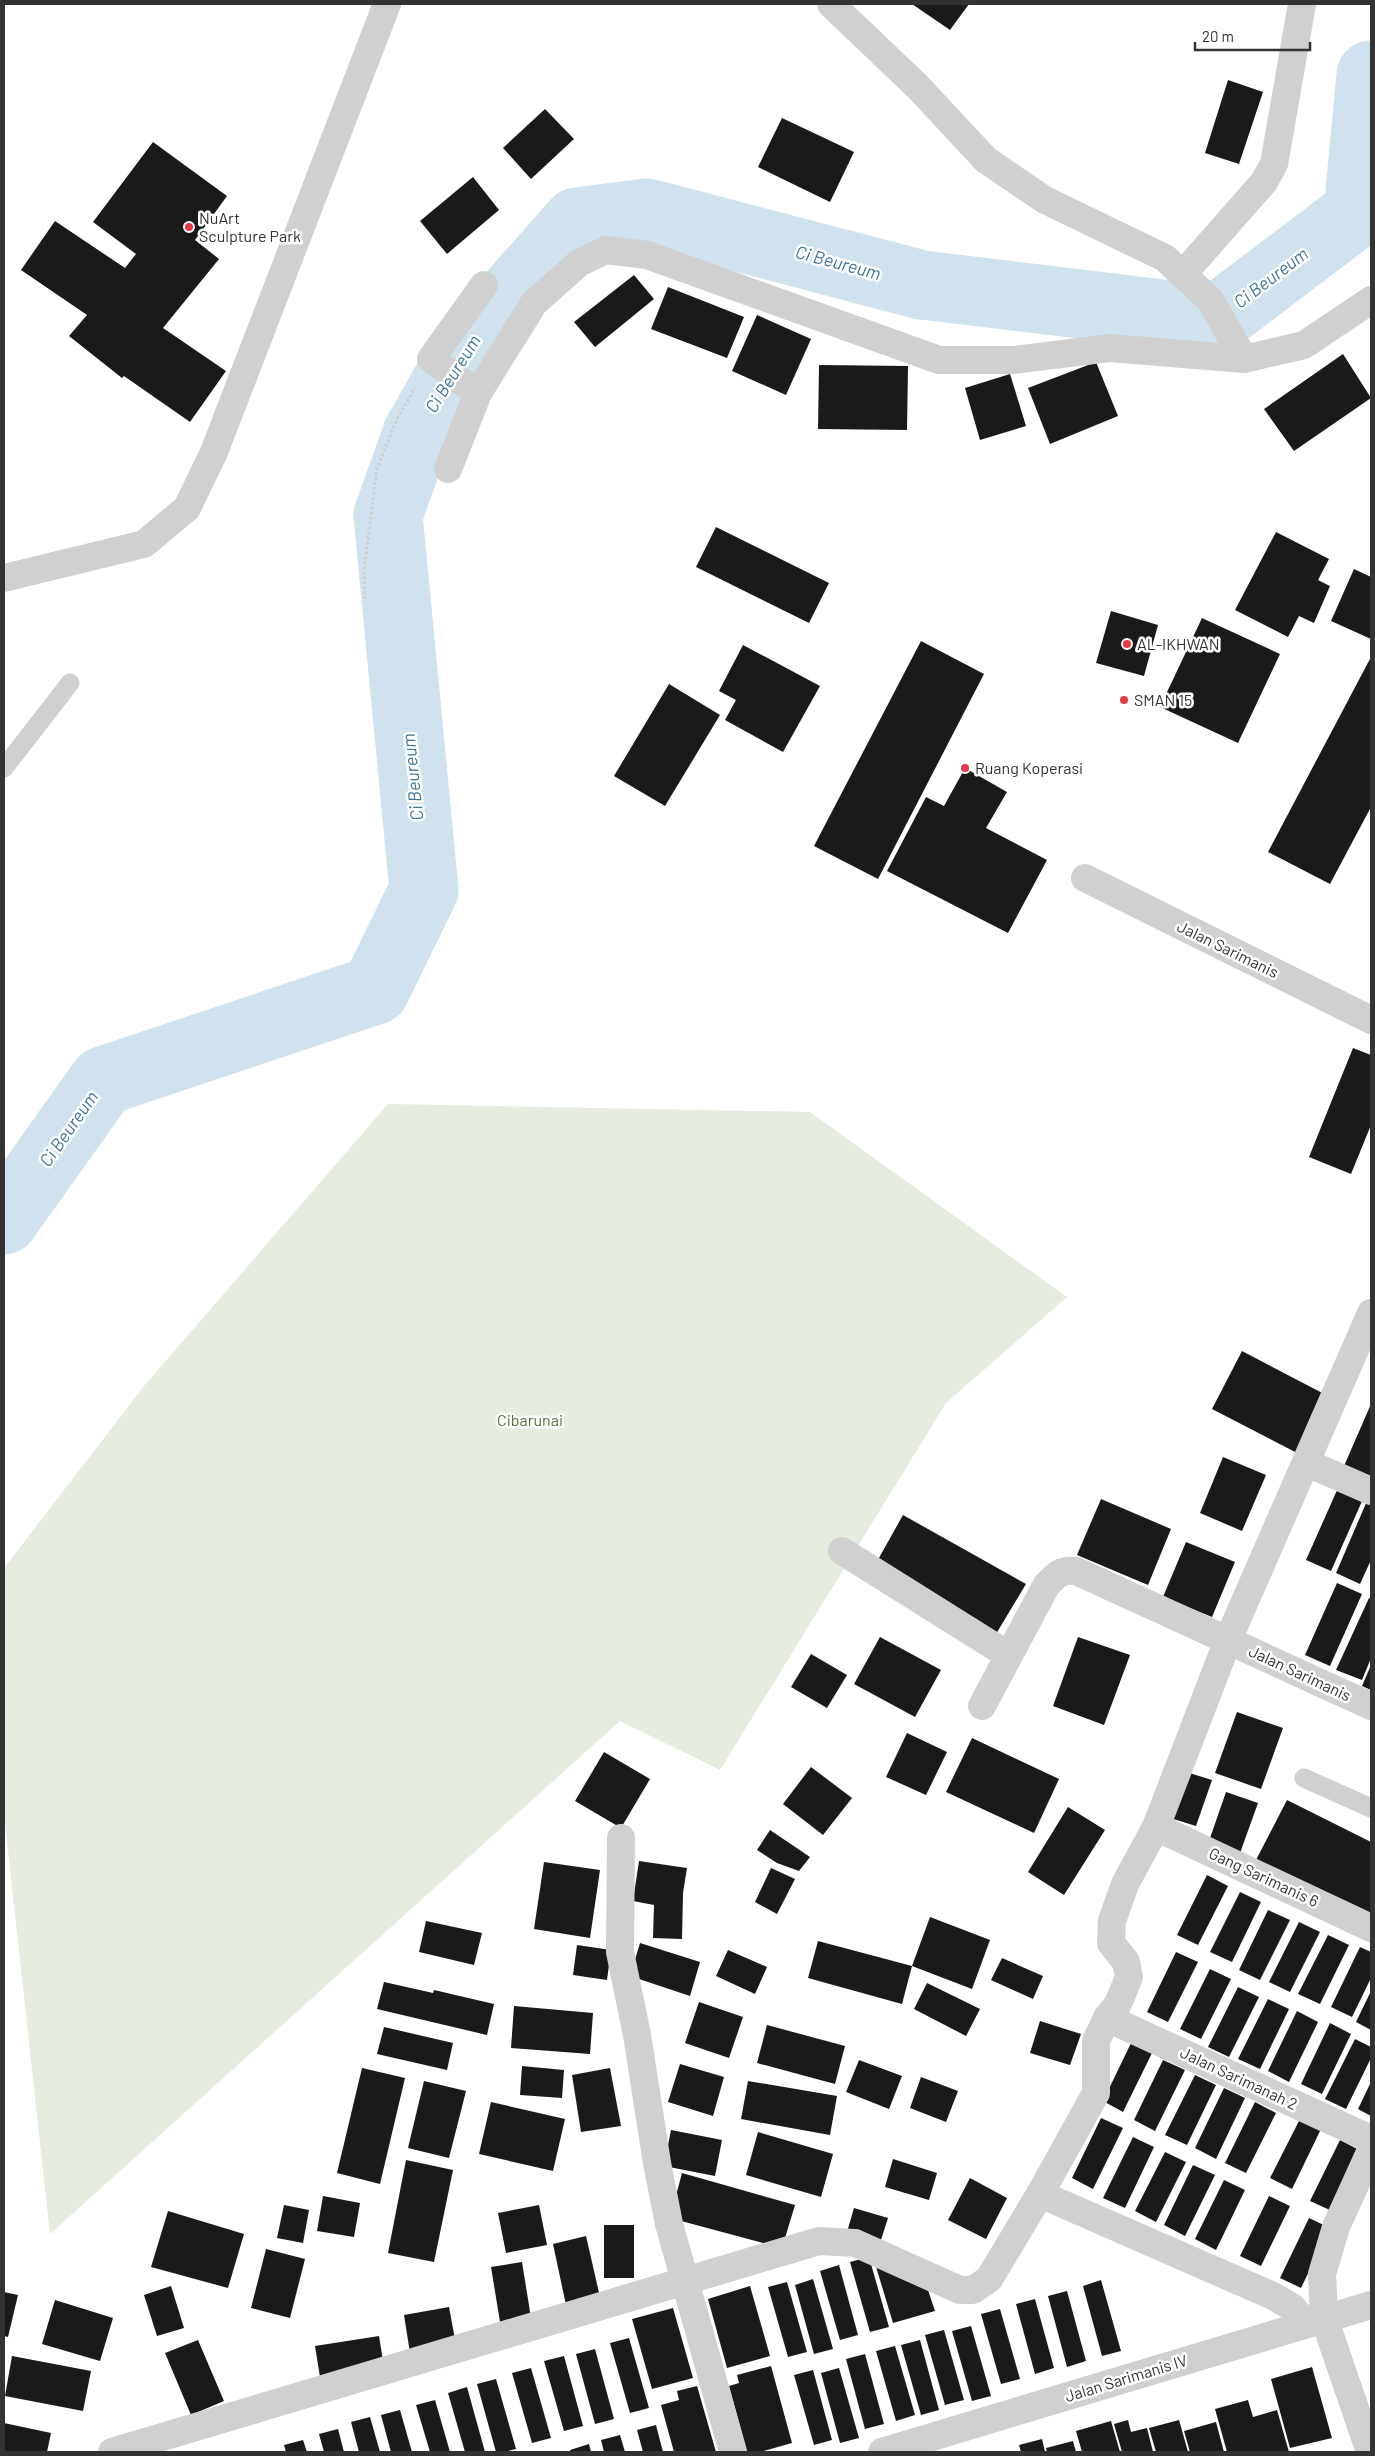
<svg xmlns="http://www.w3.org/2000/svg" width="1375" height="2456" viewBox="0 0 1375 2456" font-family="Barlow,sans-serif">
<rect width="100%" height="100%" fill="#fff"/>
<path fill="#e6ecdf" d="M388,1104L810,1112L1067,1297L946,1403L720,1770L620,1721L50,2234L4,1814V1568L144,1386Z"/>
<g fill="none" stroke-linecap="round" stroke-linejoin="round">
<path stroke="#cfe2ee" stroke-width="69" d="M4,1220L103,1081L375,990L424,890L388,515L417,434L466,347L577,222L647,213L922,285L1195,318L1226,312L1358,212L1371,75"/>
</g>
<g fill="#1a1a1a">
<path d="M912,4H969L950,30Z"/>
<path d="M1228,80L1263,92L1239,164L1205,153Z"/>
<path d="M545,109L574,139L531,179L503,148Z"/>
<path d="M782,118L854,152L830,202L758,167Z"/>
<path d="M153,142L227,196L195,240L219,259L163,328L226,371L190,422L124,376L122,378L69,336L87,315L21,270L55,221L125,268L136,254L93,222Z"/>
<path d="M473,177L499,210L447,254L420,221Z"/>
<path d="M634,275L654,299L595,347L574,322Z"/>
<path d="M668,287L744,317L727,358L651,329Z"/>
<path d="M757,315L811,339L786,395L732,371Z"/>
<path d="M1343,354L1371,398L1294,451L1264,409Z"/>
<path d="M1096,362L1118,416L1050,444L1028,388Z"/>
<path d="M819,365L908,366L907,430L818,429Z"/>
<path d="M1010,374L1026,426L980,440L965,388Z"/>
<path d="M716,527L829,583L809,623L696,567Z"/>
<path d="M1276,532L1329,559L1318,580L1330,586L1314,623L1299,616L1288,637L1235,610Z"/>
<path d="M1354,569L1371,577V639L1331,621Z"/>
<path d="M1111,611L1158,625L1144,676L1096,663Z"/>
<path d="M1202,618L1280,654L1238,743L1160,707Z"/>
<path d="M921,641L984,674L878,879L814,846Z"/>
<path d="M743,645L820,686L783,752L725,720L736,700L719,691Z"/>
<path d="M1371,657V807L1330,884L1268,852Z"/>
<path d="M669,684L720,715L665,806L614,776Z"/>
<path d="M965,768L1007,792L986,828L1047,860L1008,933L887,871L926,797L944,806Z"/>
<path d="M1353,1048L1371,1055V1125L1351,1174L1309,1157Z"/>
<path d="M1242,1351L1328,1396L1297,1453L1212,1409Z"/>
<path d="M1371,1404V1477L1344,1466Z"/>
<path d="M1223,1457L1266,1475L1242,1531L1200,1513Z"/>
<path d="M1338,1488L1363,1499L1331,1571L1306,1560Z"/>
<path d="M1101,1499L1171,1529L1148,1585L1077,1555Z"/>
<path d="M1367,1501L1371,1503V1560L1360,1584L1336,1573Z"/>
<path d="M903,1515L1026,1584L996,1634L875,1565Z"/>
<path d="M1186,1542L1235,1562L1212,1617L1163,1597Z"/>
<path d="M1337,1583L1362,1594L1330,1666L1305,1655Z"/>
<path d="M1369,1598L1371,1599V1658L1362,1680L1336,1670Z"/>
<path d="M880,1637L941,1670L915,1717L854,1684Z"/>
<path d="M1078,1637L1130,1655L1104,1725L1053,1706Z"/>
<path d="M811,1654L847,1675L827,1708L791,1687Z"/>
<path d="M1371,1665V1690L1362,1686Z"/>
<path d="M1237,1712L1283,1728L1261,1789L1215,1773Z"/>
<path d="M907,1733L947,1752L926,1795L886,1777Z"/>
<path d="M972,1738L1059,1779L1034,1833L946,1792Z"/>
<path d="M604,1752L650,1779L621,1828L575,1801Z"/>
<path d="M811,1767L852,1798L823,1835L783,1804Z"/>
<path d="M1186,1772L1212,1780L1196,1826L1170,1818Z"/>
<path d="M1226,1792L1258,1803L1240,1853L1209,1841Z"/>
<path d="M1287,1800L1371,1842V1917L1256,1860Z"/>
<path d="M1068,1807L1105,1830L1064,1895L1028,1872Z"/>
<path d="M770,1830L810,1857L799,1871L777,1863L757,1850Z"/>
<path d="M639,1861L687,1868L683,1893L682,1939L653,1938L654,1905L633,1901Z"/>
<path d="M544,1862L600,1870L590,1938L534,1929Z"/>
<path d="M771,1868L795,1879L777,1914L755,1902Z"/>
<path d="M1207,1875L1228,1886L1198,1945L1177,1935Z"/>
<path d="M1240,1892L1261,1902L1232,1962L1210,1952Z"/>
<path d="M1268,1910L1290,1920L1260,1980L1239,1970Z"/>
<path d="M930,1917L990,1940L972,1989L912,1966Z"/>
<path d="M426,1921L482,1933L474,1965L419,1952Z"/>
<path d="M1299,1922L1320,1932L1290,1992L1269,1982Z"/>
<path d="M1328,1935L1349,1945L1320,2004L1298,1994Z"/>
<path d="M818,1941L912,1966L902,2004L808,1978Z"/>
<path d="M640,1943L700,1962L690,1996L630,1976Z"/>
<path d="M577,1945L611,1950L607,1980L573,1975Z"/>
<path d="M1360,1947L1371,1952V1978L1352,2017L1331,2007Z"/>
<path d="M728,1950L767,1967L755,1994L716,1976Z"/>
<path d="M1176,1952L1198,1962L1168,2022L1147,2012Z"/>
<path d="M1002,1958L1043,1976L1033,1999L991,1980Z"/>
<path d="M1210,1969L1231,1979L1201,2039L1180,2029Z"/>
<path d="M384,1982L433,1993L434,1990L494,2004L487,2035L377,2009Z"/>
<path d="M927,1983L980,2009L966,2036L914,2009Z"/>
<path d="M1238,1987L1259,1997L1229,2057L1208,2047Z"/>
<path d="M1371,1991V2030L1356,2022Z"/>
<path d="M1268,1999L1289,2009L1260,2069L1238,2059Z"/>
<path d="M699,2002L743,2017L729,2058L685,2043Z"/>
<path d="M514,2006L593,2013L590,2054L511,2048Z"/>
<path d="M1297,2011L1318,2022L1289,2082L1268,2071Z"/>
<path d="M1040,2021L1081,2034L1070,2065L1030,2053Z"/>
<path d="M1330,2023L1351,2034L1322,2094L1301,2084Z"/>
<path d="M767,2025L845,2046L835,2084L757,2063Z"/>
<path d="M384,2027L453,2043L447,2070L377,2054Z"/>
<path d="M1355,2039L1371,2047V2058L1346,2109L1325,2099Z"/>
<path d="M1132,2041L1153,2051L1123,2112L1103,2101Z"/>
<path d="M859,2060L902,2076L889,2109L846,2092Z"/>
<path d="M1163,2060L1185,2070L1155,2131L1134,2120Z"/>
<path d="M680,2064L724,2077L713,2116L668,2102Z"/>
<path d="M522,2066L564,2070L562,2098L520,2095Z"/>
<path d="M362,2068L405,2078L380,2184L337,2173Z"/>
<path d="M610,2068L621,2126L581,2132L572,2075Z"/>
<path d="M1195,2075L1216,2085L1187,2145L1165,2135Z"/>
<path d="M921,2077L958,2091L946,2122L910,2108Z"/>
<path d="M424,2081L466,2091L449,2158L408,2148Z"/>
<path d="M748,2081L837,2096L830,2135L741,2119Z"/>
<path d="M1371,2082V2116L1358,2109Z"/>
<path d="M1224,2088L1245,2098L1216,2159L1195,2148Z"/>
<path d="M491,2102L565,2119L553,2171L479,2154Z"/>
<path d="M1255,2102L1276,2113L1246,2173L1225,2163Z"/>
<path d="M1101,2118L1123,2128L1093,2189L1072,2178Z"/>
<path d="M1300,2119L1321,2129L1292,2189L1270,2178Z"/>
<path d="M671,2130L722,2140L715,2176L664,2166Z"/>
<path d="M758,2132L833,2154L821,2197L746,2175Z"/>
<path d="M1133,2137L1154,2147L1125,2208L1103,2198Z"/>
<path d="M1340,2140L1361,2151L1332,2211L1310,2201Z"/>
<path d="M1165,2152L1186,2162L1156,2222L1135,2211Z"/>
<path d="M893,2159L937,2173L929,2200L885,2187Z"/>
<path d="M406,2160L453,2170L434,2262L388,2253Z"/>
<path d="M1193,2165L1215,2175L1185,2236L1164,2225Z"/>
<path d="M682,2173L795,2205L782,2248L670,2218Z"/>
<path d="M970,2178L1007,2198L986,2239L948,2220Z"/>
<path d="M1224,2180L1245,2190L1216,2250L1195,2239Z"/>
<path d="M323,2196L360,2203L354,2237L317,2231Z"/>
<path d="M1269,2196L1290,2206L1261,2266L1240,2256Z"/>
<path d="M284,2205L309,2210L303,2243L277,2238Z"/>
<path d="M539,2205L547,2245L506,2253L498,2213Z"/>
<path d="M854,2208L888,2218L880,2243L847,2232Z"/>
<path d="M168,2211L244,2234L228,2288L151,2267Z"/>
<path d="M1309,2218L1330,2228L1301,2288L1280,2278Z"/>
<rect x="604" y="2225" width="30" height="53"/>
<path d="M586,2236L600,2297L566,2305L553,2244Z"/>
<path d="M266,2249L305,2259L290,2318L251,2308Z"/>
<path d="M869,2257L889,2327L870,2332L850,2262Z"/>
<path d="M874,2260L925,2281L935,2311L893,2323Z"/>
<path d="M522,2262L532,2324L501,2328L491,2267Z"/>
<path d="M839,2265L858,2335L840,2340L820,2271Z"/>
<path d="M813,2279L833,2349L814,2354L795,2285Z"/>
<path d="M1101,2280L1121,2351L1102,2356L1083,2286Z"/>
<path d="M787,2282L807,2352L788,2357L768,2287Z"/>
<path d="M171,2286L184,2328L157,2336L144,2295Z"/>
<path d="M750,2286L770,2356L727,2368L708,2299Z"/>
<path d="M1067,2291L1086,2361L1067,2367L1048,2296Z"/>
<path d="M4,2292L18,2295L8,2337L4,2336Z"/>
<path d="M1035,2299L1054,2368L1035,2374L1016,2304Z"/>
<path d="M55,2300L113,2318L100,2361L42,2344Z"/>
<path d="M449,2307L456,2345L410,2353L404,2315Z"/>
<path d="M673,2308L693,2378L652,2389L632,2319Z"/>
<path d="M1000,2309L1020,2379L1001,2384L981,2314Z"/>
<path d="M971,2326L991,2396L972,2401L952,2331Z"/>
<path d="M944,2330L964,2400L945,2405L925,2335Z"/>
<path d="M379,2336L384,2367L320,2377L315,2346Z"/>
<path d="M629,2338L649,2408L630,2413L610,2343Z"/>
<path d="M198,2340L224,2401L191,2415L165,2353Z"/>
<path d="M920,2340L939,2410L921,2415L901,2345Z"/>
<path d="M895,2346L915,2415L896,2421L876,2351Z"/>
<path d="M595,2349L614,2419L595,2424L576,2354Z"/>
<path d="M865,2354L884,2424L865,2429L846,2359Z"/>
<path d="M12,2356L91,2371L83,2411L5,2396Z"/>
<path d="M564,2356L583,2426L564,2431L544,2361Z"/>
<path d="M771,2366L792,2443L760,2452H747L729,2386L739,2383L737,2375Z"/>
<path d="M1312,2367L1332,2438L1290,2448L1271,2379Z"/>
<path d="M531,2368L551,2438L532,2443L512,2373Z"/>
<path d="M839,2368L859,2438L840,2443L821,2373Z"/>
<path d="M813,2370L832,2440L814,2445L794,2375Z"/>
<path d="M496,2379L516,2449L504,2452H496L477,2384Z"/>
<path d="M697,2386L716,2452H674L661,2405L679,2400L677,2391Z"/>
<path d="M467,2387L485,2452H465L448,2393Z"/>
<path d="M435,2400L450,2452H430L416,2405Z"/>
<path d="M1248,2400L1253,2417L1277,2410L1289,2452H1227L1215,2409Z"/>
<path d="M400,2410L412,2452H391L381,2415Z"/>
<path d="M370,2417L380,2452H359L351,2422Z"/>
<path d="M1128,2420L1131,2432L1147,2428L1153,2452H1122L1114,2424Z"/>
<path d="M1179,2420L1188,2452H1156L1149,2428Z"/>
<path d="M1111,2421L1120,2452H1082L1076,2431Z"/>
<path d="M1216,2422L1224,2452H1190L1184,2431Z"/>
<path d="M4,2423L51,2433L47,2452H4Z"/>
<path d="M656,2425L663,2452H643L637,2430Z"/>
<path d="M338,2429L344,2452H324L319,2434Z"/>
<path d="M620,2435L625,2452H604L601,2440Z"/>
<path d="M1042,2439L1045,2452H1021L1019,2445Z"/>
<path d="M303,2440L307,2452H286L284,2445Z"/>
<path d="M1073,2441L1076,2452H1047L1046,2448Z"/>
<path d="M589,2444L591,2452H571L570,2450Z"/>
</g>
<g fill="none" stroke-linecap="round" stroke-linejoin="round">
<path stroke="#cdcdcd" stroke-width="3" stroke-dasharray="2.5 2.5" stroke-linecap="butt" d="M365,599L364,571L377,468L398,417L415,388"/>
<g stroke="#d0d0d0" stroke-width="19">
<path d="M4,768L70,683"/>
<path d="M1304,1778L1371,1808"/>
</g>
<g stroke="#d0d0d0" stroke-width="28">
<path d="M831,4L918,87L986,160L1045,200L1165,258L1210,300L1244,359"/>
<path d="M1183,274L1264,182L1274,164L1302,4"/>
<path d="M478,393L431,359L484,285"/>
<path d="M448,469L478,393L534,303L579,263L606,250L647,255L939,360H1014L1110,348L1244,359L1304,345L1371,300"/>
<path d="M4,578L144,544L187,508L214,452L387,4"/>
<path d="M1085,878L1371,1020"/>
<path d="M1307,1463L1371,1491"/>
<path d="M842,1551L1008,1655"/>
<path d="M982,1706L1046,1586C1056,1575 1061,1569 1076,1571L1371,1706"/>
<path d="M1156,1827L1371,1928"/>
<path d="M621,1838L620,1952L637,2035L657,2163L669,2224L733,2452"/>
<path d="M1107,2018L1371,2139"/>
<path d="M1040,2194L1273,2296L1292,2307L1306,2323"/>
<path d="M112,2452L819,2241L855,2243L960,2290H973L989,2279L1040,2194L1096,2093V2041L1107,2018L1118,2004L1129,1977L1126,1962L1111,1943L1112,1921L1125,1884L1156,1827L1228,1640L1371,1313"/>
<path d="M882,2452L1371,2305"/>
<path d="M1370,2452L1324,2318L1322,2274L1336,2227L1371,2150"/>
</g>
</g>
<g fill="#e63946" stroke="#fff" stroke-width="2">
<circle cx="189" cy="227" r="5"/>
<circle cx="1127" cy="644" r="5"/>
<circle cx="1124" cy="700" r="5"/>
<circle cx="965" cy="768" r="5"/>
</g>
<g text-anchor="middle" stroke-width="5" stroke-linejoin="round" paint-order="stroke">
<g font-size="16" fill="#333" stroke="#fff" text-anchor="start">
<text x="199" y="224">NuArt<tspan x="199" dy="18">Sculpture Park</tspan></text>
<text x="1137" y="650">AL-IKHWAN</text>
<text x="1134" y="706">SMAN 15</text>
<text x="975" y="774">Ruang Koperasi</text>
</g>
<g font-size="16" fill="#333" stroke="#fff">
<text transform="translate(1228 949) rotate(26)" y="6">Jalan Sarimanis</text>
<text transform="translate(1300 1673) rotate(25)" y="6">Jalan Sarimanis</text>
<text transform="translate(1264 1877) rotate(25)" y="6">Gang Sarimanis 6</text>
<text transform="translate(1239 2078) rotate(25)" y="6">Jalan Sarimanah 2</text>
<text transform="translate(1126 2378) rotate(-17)" y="6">Jalan Sarimanis IV</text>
</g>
<g font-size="16" fill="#56703f" stroke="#fff">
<text x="530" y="1426">Cibarunai</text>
</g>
<g font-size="18" font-style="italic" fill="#3f7597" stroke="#fff">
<text transform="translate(838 263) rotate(15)" y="6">Ci Beureum</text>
<text transform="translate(1271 278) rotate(-37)" y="6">Ci Beureum</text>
<text transform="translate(453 374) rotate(-58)" y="6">Ci Beureum</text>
<text transform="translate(413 777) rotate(-96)" y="6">Ci Beureum</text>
<text transform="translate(69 1129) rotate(-55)" y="6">Ci Beureum</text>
</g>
</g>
<rect width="1375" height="2456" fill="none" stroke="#333333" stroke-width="10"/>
<path d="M1195 42v8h115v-8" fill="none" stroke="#333333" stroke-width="2.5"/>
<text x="1202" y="42" font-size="15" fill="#333333" stroke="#ffffff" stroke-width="4" paint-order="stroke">20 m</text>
</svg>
